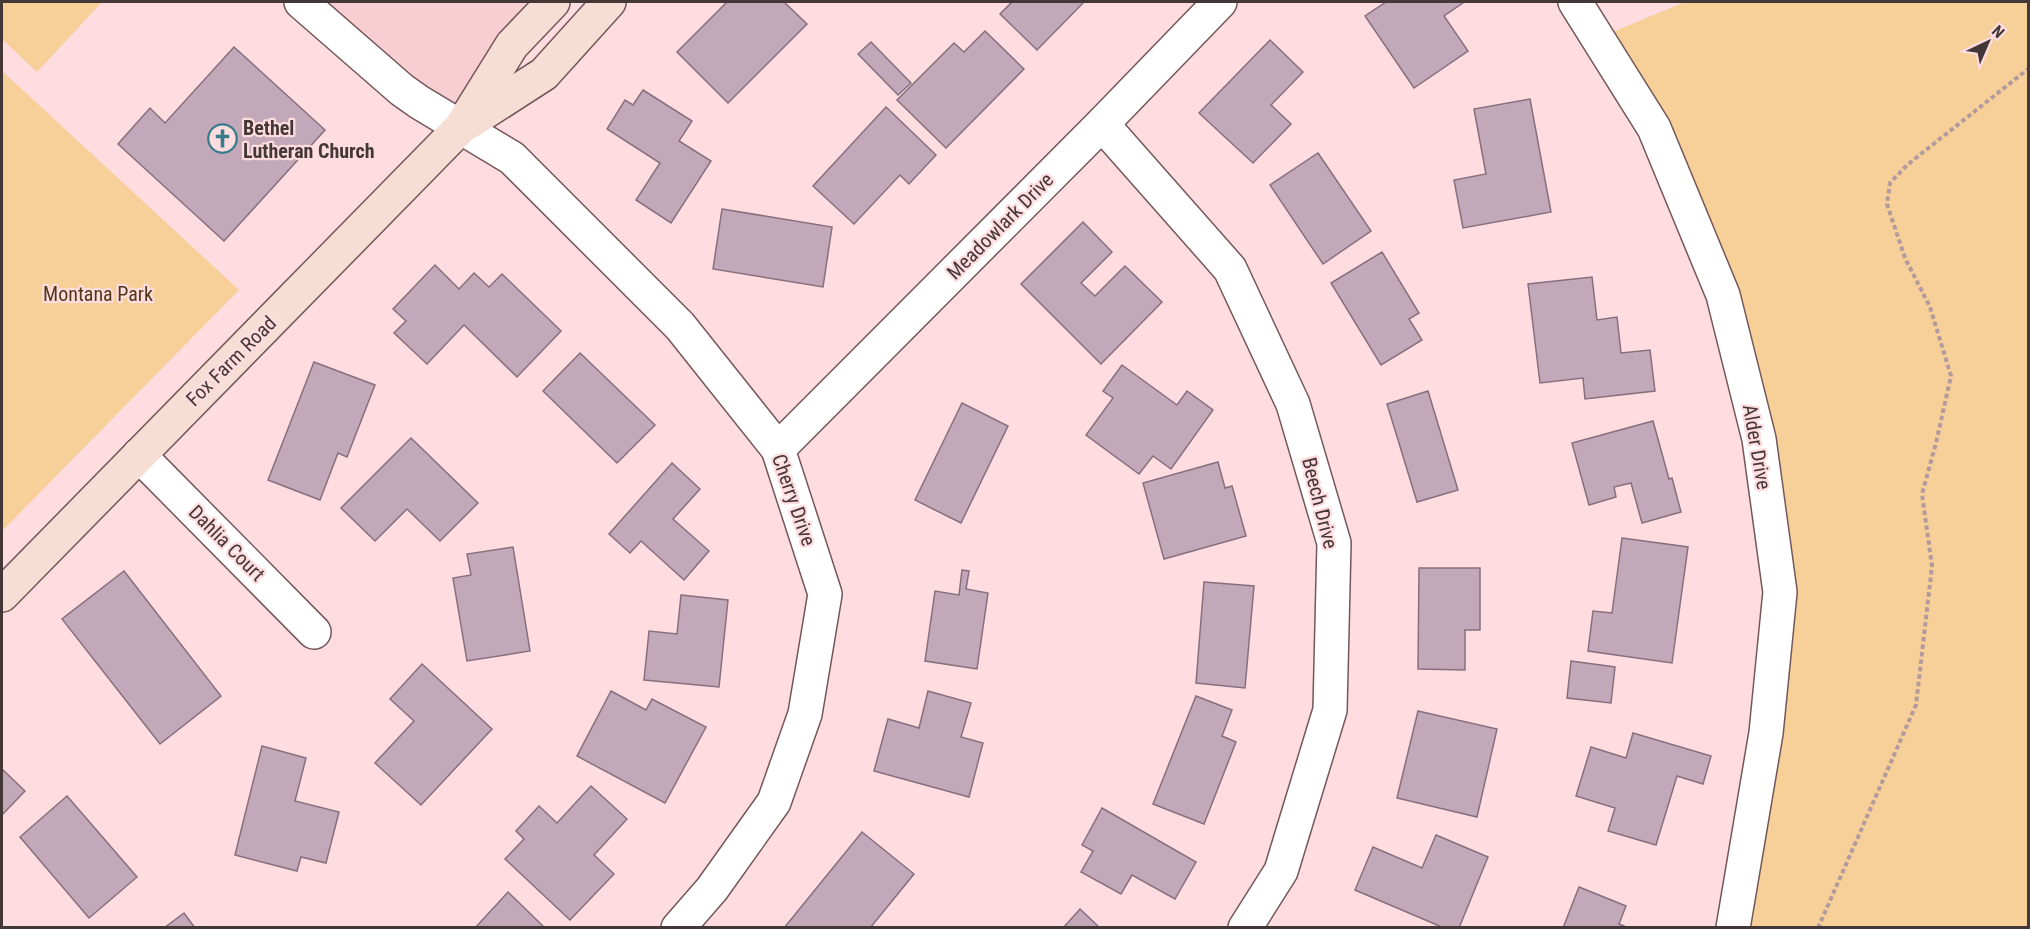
<svg xmlns="http://www.w3.org/2000/svg" width="2030" height="929" viewBox="0 0 2030 929" font-family="'Roboto Condensed',sans-serif">
<rect width="100%" height="100%" fill="#fedcdf"/>
<path fill="#f8ced2" d="M301,2H553L461,127Z"/>
<g fill="#f7cf98">
<path d="M2,2H102L37,72L2,39Z"/>
<path d="M1685,2H2028V927H1733L1780,592L1723,295L1598,38Z"/>
<path d="M2,71L239,290L2,531Z"/>
</g>
<g fill="#c2a8b8" stroke="#876f7e" stroke-width="1.5">
<path d="M727,2H784L807,24L728,103L677,52Z"/>
<path d="M1012,2H1084L1037,50L1000,14Z"/>
<path d="M1386,2H1462L1463,3L1444,16L1468,51L1414,88L1365,16Z"/>
<path d="M985,31L1024,69L946,148L897,100L954,43L964,52Z"/>
<path d="M1270,40L1303,72L1271,105L1291,124L1253,163L1199,113Z"/>
<path d="M871,42L911,83L898,95L858,54Z"/>
<path d="M234,47L325,130L224,241L118,144L150,108L165,123Z"/>
<path d="M643,90L692,121L679,141L711,161L671,223L636,200L660,163L607,129L625,100L633,105Z"/>
<path d="M1530,99L1551,212L1463,228L1454,180L1486,174L1474,109Z"/>
<path d="M886,107L936,155L909,184L900,175L854,224L813,186Z"/>
<path d="M1318,153L1371,231L1323,264L1270,185Z"/>
<path d="M722,209L832,227L823,287L713,269Z"/>
<path d="M1083,222L1112,252L1081,283L1095,296L1125,266L1162,302L1101,364L1021,284Z"/>
<path d="M1382,252L1419,313L1409,319L1422,340L1381,365L1331,283Z"/>
<path d="M435,265L459,289L474,273L489,287L502,274L561,331L517,377L464,325L427,364L394,333L406,321L393,309Z"/>
<path d="M1592,277L1597,320L1617,317L1621,353L1650,350L1655,391L1585,399L1583,378L1540,383L1528,284Z"/>
<path d="M580,353L655,425L617,463L543,391Z"/>
<path d="M314,362L375,385L347,457L338,453L320,500L268,480Z"/>
<path d="M1122,365L1177,405L1187,391L1213,410L1171,469L1153,456L1139,474L1086,435L1113,398L1103,391Z"/>
<path d="M1428,391L1458,490L1417,502L1387,404Z"/>
<path d="M962,403L1008,426L961,523L915,500Z"/>
<path d="M1653,421L1669,479L1672,478L1681,512L1642,523L1631,483L1614,487L1616,497L1589,505L1572,443Z"/>
<path d="M411,438L478,503L440,541L407,509L375,541L341,508Z"/>
<path d="M1218,462L1225,488L1232,486L1246,536L1164,559L1143,483Z"/>
<path d="M672,463L700,489L673,519L709,551L684,580L641,541L630,553L609,534Z"/>
<path d="M1622,538L1688,547L1672,663L1588,651L1593,611L1612,613Z"/>
<path d="M513,547L530,651L467,661L453,578L471,575L467,554Z"/>
<path d="M1419,568H1480V630H1465V670L1418,669Z"/>
<path d="M962,570L969,571L966,589L988,593L977,669L925,661L935,591L959,595Z"/>
<path d="M124,571L221,696L160,744L62,619Z"/>
<path d="M1204,582L1254,586L1245,688L1196,683Z"/>
<path d="M681,595L728,600L719,687L644,680L649,631L677,634Z"/>
<path d="M1571,661L1615,667L1611,703L1567,698Z"/>
<path d="M422,664L492,729L421,805L375,763L414,721L390,699Z"/>
<path d="M611,691L646,710L652,699L706,727L665,803L577,756Z"/>
<path d="M928,691L971,703L961,737L983,743L969,797L874,771L888,719L919,728Z"/>
<path d="M1196,696L1232,710L1222,736L1236,742L1204,824L1153,804Z"/>
<path d="M1418,711L1497,729L1477,817L1397,798Z"/>
<path d="M1633,733L1711,756L1703,784L1677,776L1656,845L1608,831L1615,808L1576,796L1591,747L1626,758Z"/>
<path d="M262,746L306,758L295,801L339,812L326,863L301,857L297,871L235,855Z"/>
<path d="M2,769L25,791L2,815Z"/>
<path d="M591,786L627,819L594,855L614,874L570,920L505,859L524,839L516,831L539,806L557,823Z"/>
<path d="M67,796L137,877L89,918L20,837Z"/>
<path d="M1102,808L1196,862L1175,899L1132,875L1121,894L1081,872L1093,851L1082,845Z"/>
<path d="M862,832L914,874L870,928H784Z"/>
<path d="M1436,835L1488,857L1459,928H1444L1355,890L1373,847L1422,868Z"/>
<path d="M1579,887L1626,906L1619,924L1624,926L1623,928H1563Z"/>
<path d="M508,892L545,928H475Z"/>
<path d="M1080,909L1100,928H1063Z"/>
<path d="M184,913L195,928H164Z"/>
</g>
<g fill="none" stroke-linecap="round" stroke-linejoin="round">
<defs>
<g id="street">
<path d="M301,2L402,90L419,102L512,158L680,326L778,449L825,594L805,714L774,802L712,889L678,928"/>
<path d="M1575,2L1654,128L1723,295L1759,439L1780,592L1766,733L1733,928"/>
<path d="M1102,124L1230,269L1293,404L1334,543L1330,710L1281,871L1245,928"/>
<path d="M778,449L1102,124L1220,2"/>
<path d="M139,455L314,632"/>
</g>
<g id="secondary">
<path d="M468,123L544,74L609,2"/>
<path d="M2,595L461,127L512,45L553,2"/>
</g>
</defs>
<use href="#street" stroke="#73575a" stroke-width="36"/>
<use href="#secondary" stroke="#73575a" stroke-width="36"/>
<path stroke="#b39a9c" stroke-width="4" stroke-dasharray="4.5 3" stroke-linecap="butt" d="M1818,928L1916,705L1932,566L1922,494L1936,443L1951,376L1930,307L1905,258L1887,204L1890,183L1907,165L2028,69"/>
<use href="#street" stroke="#fff" stroke-width="33"/>
<use href="#secondary" stroke="#f6ded4" stroke-width="33"/>
</g>
<defs>
<symbol id="church-ring" viewBox="-11 -11 22 22"><circle r="9.5" fill="#fedcdf" stroke="#387c8b" stroke-width="1.5"/><path d="M-1.2-6h2.4v3.5h3.3v2.4h-3.3V6h-2.4V-.1h-3.3v-2.4h3.3Z" fill="#387c8b"/></symbol>
</defs>
<g fill-rule="evenodd">
<use href="#church-ring" x="206" y="122" width="33" height="33"/>
</g>
<g text-anchor="middle" stroke-width="4.5" stroke-linejoin="round" paint-order="stroke">
<g font-size="20" font-weight="bold" fill="#443738" stroke="#fedcdf" text-anchor="start">
<text x="243" y="135">Bethel<tspan x="243" dy="23">Lutheran Church</tspan></text>
</g>
<g font-size="20" fill="#443738" stroke="#fedcdf">
<text transform="translate(1000 226) rotate(-45)" y="7">Meadowlark Drive</text>
<text transform="translate(231 361) rotate(-45)" y="7">Fox Farm Road</text>
<text transform="translate(1757 447) rotate(80)" y="7">Alder Drive</text>
<text transform="translate(794 500) rotate(71)" y="7">Cherry Drive</text>
<text transform="translate(1320 503) rotate(76)" y="7">Beech Drive</text>
<text transform="translate(227 543) rotate(45)" y="7">Dahlia Court</text>
</g>
<g font-size="20" fill="#4f3815" stroke="#fedcdf">
<text x="98" y="301">Montana Park</text>
</g>
</g>
<rect width="2030" height="929" fill="none" stroke="#443738" stroke-width="6"/>
<g transform="translate(1988 42) rotate(44)" stroke="#fedcdf" stroke-width="4.5" paint-order="stroke">
<path d="M0-4.5L10 22L0 15L-10 22Z" fill="#443738"/>
<text y="-9" font-size="16" font-weight="bold" text-anchor="middle" fill="#443738">N</text>
</g>
</svg>
